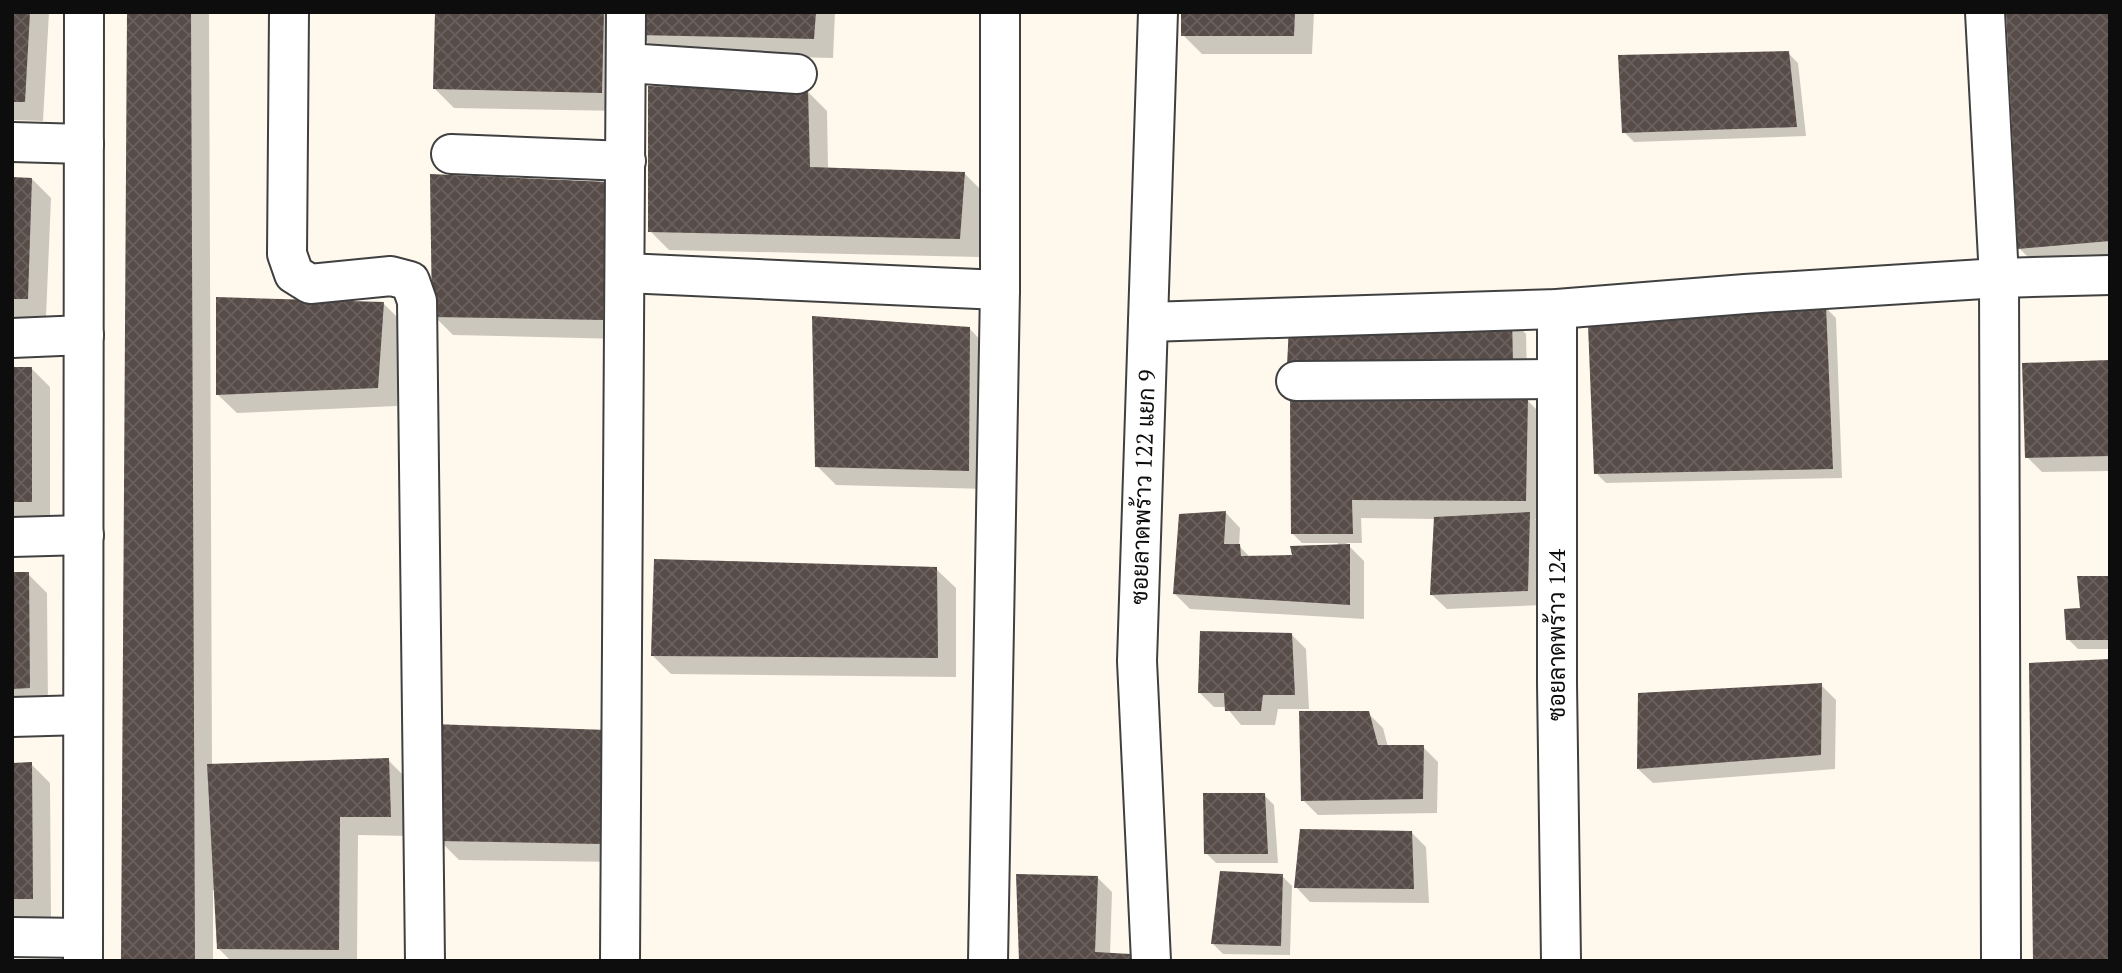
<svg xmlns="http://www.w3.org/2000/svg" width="2122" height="973" viewBox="0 0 2122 973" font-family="'PT Serif',Sarabun,serif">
<defs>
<pattern id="building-cross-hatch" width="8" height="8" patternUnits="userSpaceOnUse" patternTransform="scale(1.75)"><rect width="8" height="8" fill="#574c48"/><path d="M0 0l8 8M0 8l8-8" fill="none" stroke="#6a615e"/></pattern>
</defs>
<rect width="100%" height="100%" fill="#fff9ed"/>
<g fill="#0003">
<path d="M12,12H49L43,121L12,120Z"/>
<path d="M128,12H209L212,766L388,760L407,779L409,836L358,835L357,961H231L219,949L216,890H213V961H122Z"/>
<path d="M437,12H623L621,111L454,108L435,89Z"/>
<path d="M641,12H835L833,58L659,54L640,35Z"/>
<path d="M1183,12H1314L1312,54H1202L1183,35Z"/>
<path d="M2110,12V261L2039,268L2020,249Z"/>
<path d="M1788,53L1798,63L1806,136L1634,142L1624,132Z"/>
<path d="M808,92L827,111L828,169L964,173L984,193L979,257L669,250L650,231Z"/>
<path d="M12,179H32L51,198L46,317H12Z"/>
<path d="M609,184L622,339L453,335L434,316Z"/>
<path d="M384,304L403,323L397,406L237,413L217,394Z"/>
<path d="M1826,308L1836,318L1842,478L1606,483L1596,473Z"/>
<path d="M1511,319L1526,334L1527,378L1303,380Z"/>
<path d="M969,328L988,348L987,489L836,485L817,466Z"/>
<path d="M2110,362V471L2042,472L2027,457Z"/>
<path d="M31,368L50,387V520L12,521V369Z"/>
<path d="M1527,400L1546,419L1545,519H1535L1544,529L1543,605L1447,609L1432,595L1435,519L1361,518L1362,543H1346L1364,561V619L1190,609L1175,594L1226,513L1240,528L1239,546L1251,558L1294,557L1338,546V543H1302L1292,533Z"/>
<path d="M936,569L956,588V677L671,674L652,655Z"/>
<path d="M12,574H28L47,593L48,707L12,708Z"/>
<path d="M2110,578V649H2078L2068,639L2082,609Z"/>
<path d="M1291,634L1306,649L1309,709H1278L1275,725H1241L1226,707H1214L1199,692Z"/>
<path d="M1821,685L1836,700L1835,769L1653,783L1638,769Z"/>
<path d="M1368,713L1383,728L1388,747H1423L1438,762L1437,813L1318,815L1303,800Z"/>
<path d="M606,732L619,862L459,860L440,841Z"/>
<path d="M31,764L50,783L51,918H12V765Z"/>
<path d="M1264,795L1274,805L1278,863H1216L1206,853Z"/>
<path d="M1411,832L1426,847L1429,903L1310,902L1296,887Z"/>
<path d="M1282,876L1292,886L1290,955L1223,954L1213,944Z"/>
<path d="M1097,877L1112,892L1110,955H1130L1136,961H1020Z"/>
</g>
<g fill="url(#building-cross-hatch)">
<path d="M12,12H30L25,102H12Z"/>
<path d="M127,12H191L195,961H121Z"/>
<path d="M435,12H604L602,93L433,89Z"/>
<path d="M639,12H816L814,39L638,35Z"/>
<path d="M1181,12H1295L1294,36H1181Z"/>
<path d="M2006,12H2110V241L2018,249Z"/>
<path d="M1789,51L1797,127L1622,133L1618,55Z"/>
<path d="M648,86L808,90L810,167L965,172L960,239L648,232Z"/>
<path d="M430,174L609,182L603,320L432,317Z"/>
<path d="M12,177L32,178L28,299H12Z"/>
<path d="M216,297L384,302L378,388L216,395Z"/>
<path d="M1826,306L1833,469L1594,474L1588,325Z"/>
<path d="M812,316L970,327L969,471L815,467Z"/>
<path d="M1512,317L1513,364L1287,366L1289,325Z"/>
<path d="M2110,360V456L2025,458L2022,363Z"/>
<rect x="12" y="367" width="20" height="135"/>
<path d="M1290,398H1528L1526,501L1352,500L1353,534H1291Z"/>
<path d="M1226,511L1224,544H1240L1241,556L1292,555L1290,546L1350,544V605L1173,594L1179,514Z"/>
<path d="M1530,512L1528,591L1430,595L1434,517Z"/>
<path d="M654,559L937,567L938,658L651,656Z"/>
<path d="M12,572H29L30,688L12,689Z"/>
<path d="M2077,576H2110V640H2066L2064,609L2080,608Z"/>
<path d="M1200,631L1292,633L1295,695H1263L1261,711H1225L1224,693H1198Z"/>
<path d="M2110,659V961H2033L2029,663Z"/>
<path d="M1822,683L1821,755L1637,769L1638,693Z"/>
<path d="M1299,711H1369L1378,745H1424L1423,799L1301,801Z"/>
<path d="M433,724L607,730L600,844L438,841Z"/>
<path d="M389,758L391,817H340L339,950L217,949L207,764Z"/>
<path d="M32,762L33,899H12V763Z"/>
<path d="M1203,793H1265L1268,854H1204Z"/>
<path d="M1300,829L1412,831L1414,889L1294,888Z"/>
<path d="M1220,871L1283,874L1281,946L1211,944Z"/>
<path d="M1016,874L1098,876L1095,952L1131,954V961H1019Z"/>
</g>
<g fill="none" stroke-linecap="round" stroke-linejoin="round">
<defs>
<g id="minor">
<path d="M289,12L287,254L294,274L310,284L391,276L410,281L417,301L425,961"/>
<path d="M1985,12L1999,278L2001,961"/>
<path d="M626,63L797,74"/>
<path d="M12,142L84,144"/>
<path d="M451,154L626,161"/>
<path d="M625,273L1000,290"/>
<path d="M1557,309V683L1561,961"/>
<path d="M1148,322L1557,309L1745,294L1999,278L2110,275"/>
<path d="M12,338L84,335"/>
<path d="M1296,381L1556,379"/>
<path d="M12,537L84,535"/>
<path d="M12,717L83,715"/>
<path d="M12,937L83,938"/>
<path d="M83,961L84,12"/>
<path d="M620,961L626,12"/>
<path d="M988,961L1000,290V12"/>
<path d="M1151,961L1137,661L1158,12"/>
</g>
</defs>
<use href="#minor" stroke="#404040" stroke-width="42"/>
<use href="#minor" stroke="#fff" stroke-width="38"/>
</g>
<g text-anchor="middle" stroke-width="7" stroke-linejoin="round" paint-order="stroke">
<g font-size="23" fill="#0d0d0d" stroke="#fff">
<text transform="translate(1143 487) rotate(-88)" y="8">ซอยลาดพร้าว 122 แยก 9</text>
<text transform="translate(1557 635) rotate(-90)" y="8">ซอยลาดพร้าว 124</text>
</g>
</g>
<rect width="2122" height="973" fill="none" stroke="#0d0d0d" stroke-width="28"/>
</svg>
